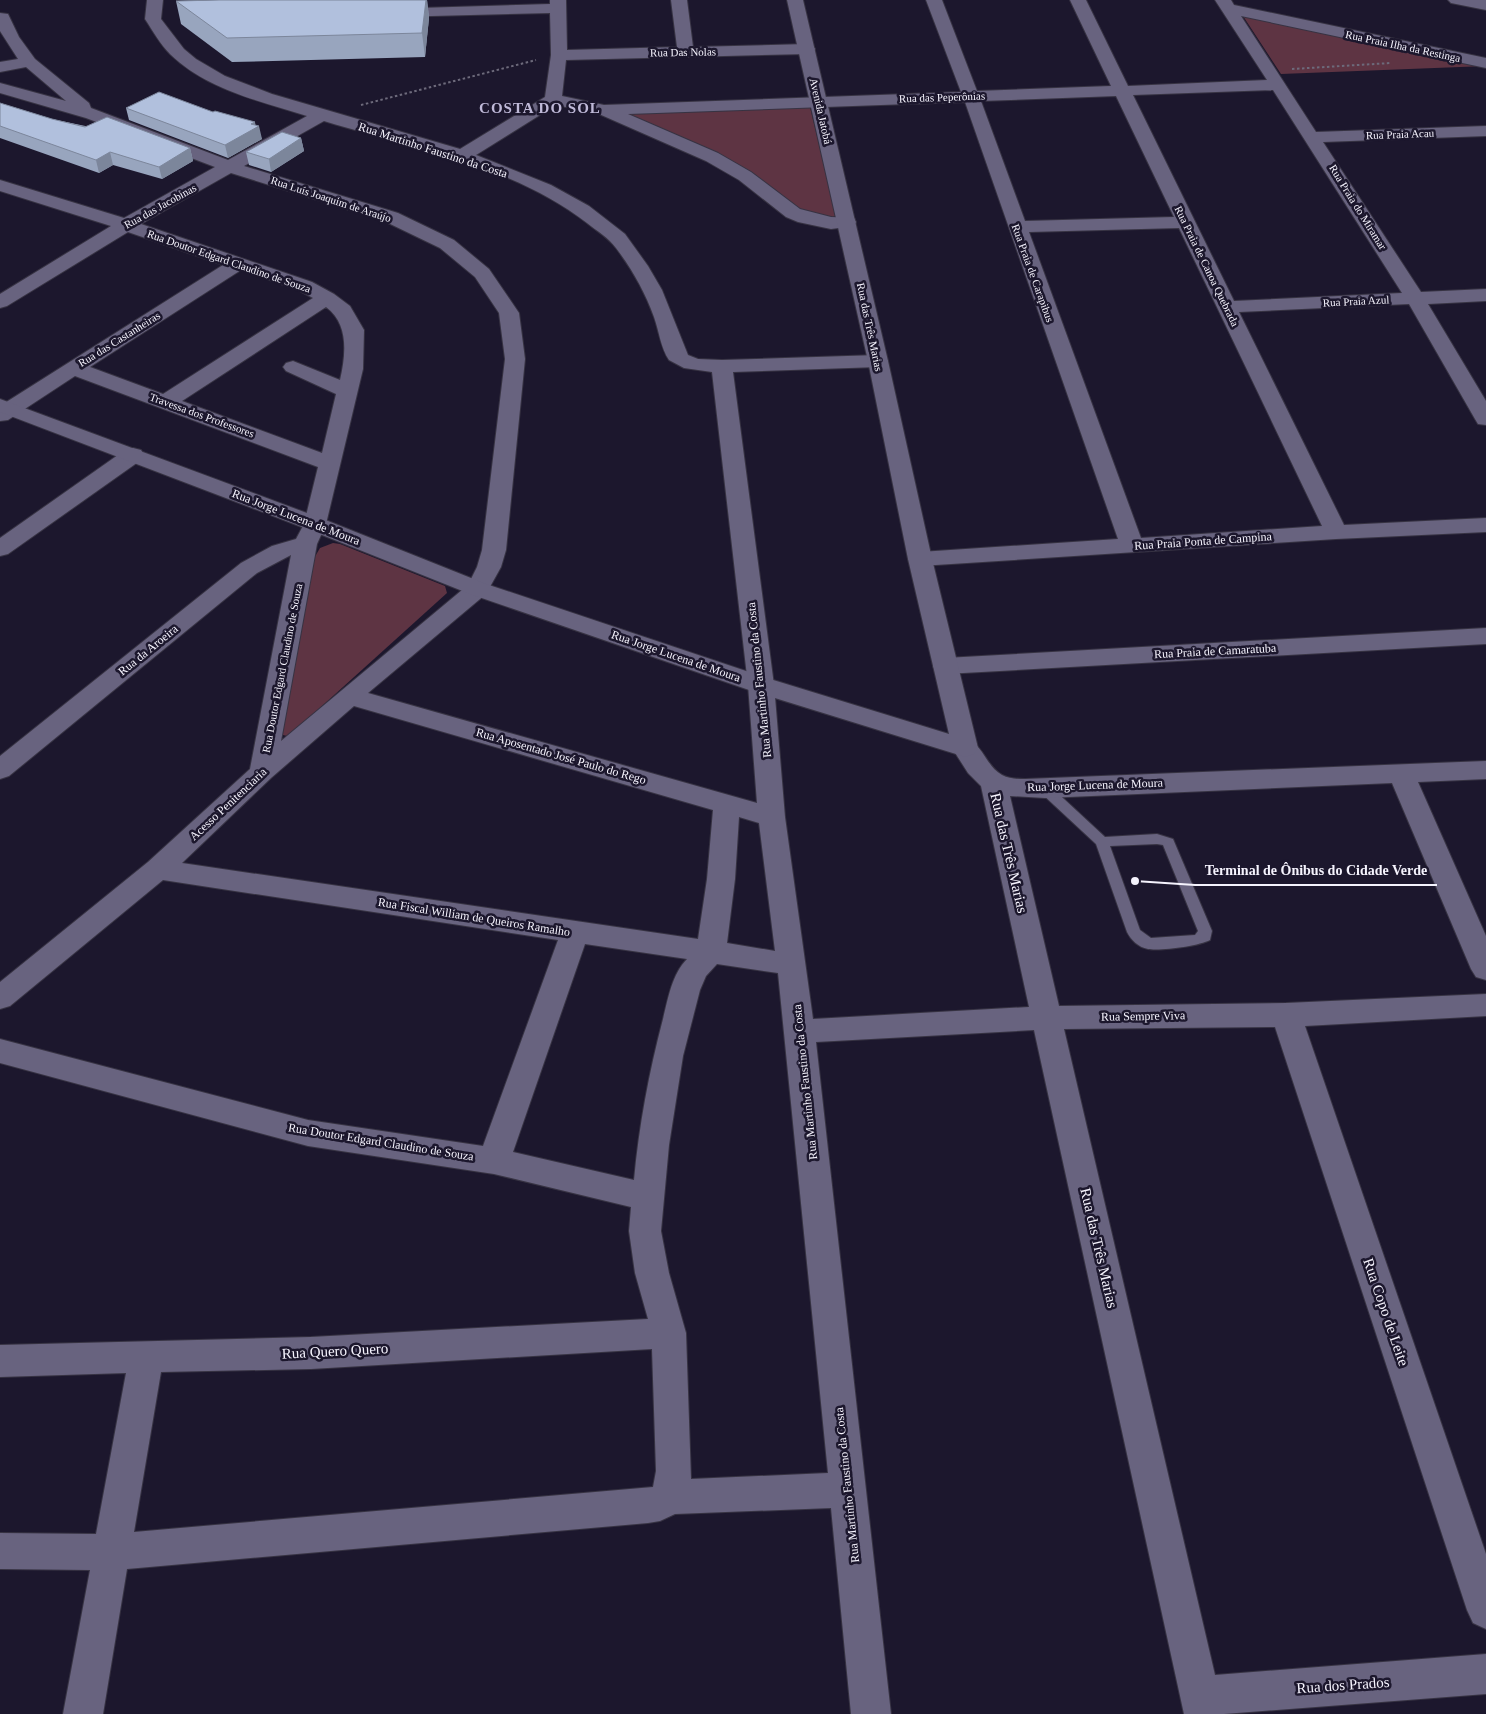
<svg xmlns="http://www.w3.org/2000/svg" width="1486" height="1714" viewBox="0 0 1486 1714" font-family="'Times New Roman',serif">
<rect width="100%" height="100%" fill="#1c172d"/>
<g fill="#5e3443">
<path d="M1243,16L1486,66L1281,74Z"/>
<path d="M810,107L836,216L833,217L801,211L777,191L753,175L626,115L627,113Z"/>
<path d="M333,543L340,544L445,586L447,593L291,734L287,736L283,735V731L313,560L320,548Z"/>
</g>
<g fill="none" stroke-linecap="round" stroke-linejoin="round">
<defs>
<path id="lane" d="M1045,784L1050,786L1105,837L1157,834L1173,839L1212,931L1210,940C1199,946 1161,951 1148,949C1138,947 1131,940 1127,932L1096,844L1040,792L1038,789L1040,786ZM1157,844L1163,845L1198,931L1195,935L1151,938L1140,930L1110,846Z"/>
<g id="street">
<path d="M147,0H163L161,19L184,49L196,59L225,76L272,94L460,149L545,97L551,55L550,13L392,17L386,15L384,12L386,9L550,4V0H566L567,50L677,47L671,0H687L693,47L807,44L813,46L815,49L813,52L807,54L566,60L562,96L604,105L961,92L926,0H942L977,91L1111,86L1070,0H1086L1128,86L1267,80L1215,0H1231L1234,5L1486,58V68L1241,16L1316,132L1486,126V136L1323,142L1421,292L1486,289V301L1428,304L1486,401V425L1478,424L1475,419L1409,304L1239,312L1344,525L1486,518V532L1336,539L920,566L912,564L908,559L912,554L920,552L1118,539L965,102L628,114L718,153L751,172L800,209L831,217L854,218L856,222L854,226L831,229L798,222L786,217L739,180L706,161L599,114L556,105L476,155L551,185L589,206L625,234L648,266L662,290L688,355L698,359L722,360L878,355L885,357L888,361L885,365L878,367L733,372L774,685L785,817L813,1019L1029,1007L981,786L968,773L952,748L956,742C983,734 982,764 1002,775C1009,779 1018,779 1025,779L1486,761V779L1418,782L1486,936V980L1476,977L1471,969L1392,783L1045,798L1010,796L1059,1006L1286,1003L1486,994V1016L1305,1026L1486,1554V1629L1473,1623L1467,1610L1275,1027L1064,1029L1215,1675L1486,1654V1694L1224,1714H1184L1034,1030L816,1042L891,1714H851L831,1508L675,1514L660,1521L648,1523L127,1569L103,1714H63L90,1570L0,1569V1533L96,1534L126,1373L0,1377V1345L311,1337L648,1319L635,1273L629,1231L631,1207L494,1174L308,1146L0,1063V1039L308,1120L483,1146L558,940L163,880L10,1006L0,1009V982L148,862L250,769L291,555L257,573L9,776L0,779V756L241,563L272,546L296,539L304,524L318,467L75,376L8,420L0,421V406L223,265L128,232L7,306L0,308V294L111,226L0,191V180L124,218L215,167L86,118L0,93V83L66,101L26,67L0,72V62L18,59L0,31V13L8,14L19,37L35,59L89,103L91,108L228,160L307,116C260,101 207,90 170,54C160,44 153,31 145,19ZM1273,90L1402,293L1234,301L1133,95ZM1116,96L1174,217L1025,221L981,101ZM324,121C413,148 512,165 587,223C597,231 609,238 616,248C632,269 645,292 654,317C659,331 661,349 669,360L684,368L712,372L748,685L757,803L368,693L486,594L501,567L506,550L525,359L519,313L489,269L454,240L398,213L244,166ZM231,173L384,221L440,248L475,277L499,313L505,359L482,550L477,567L468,585L281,741L317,544L326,524L363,369L364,330L350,306L334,294L312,282L141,224ZM1179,228L1322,526L1141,538L1029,232ZM241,270L298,290L313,298L163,394L90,367ZM326,307C349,324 346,354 340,380L293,361L286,363L283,367L286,371L336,394L322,453L182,401ZM354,706L713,810L707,879L698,939L182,863L271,778ZM739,817L759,823L775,951L727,943L735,879ZM585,944L687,959C672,974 668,999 663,1019C649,1072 639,1126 634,1180L513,1152ZM717,964L778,973L828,1473L691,1479L686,1333L669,1273L661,1231L669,1145L683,1056L700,990L706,976ZM652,1349L656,1471L653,1487L134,1532L161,1372L311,1369Z"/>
<path d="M1448,0H1486V10L1451,3Z"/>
<path d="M133,448L141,450L144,455L141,460L8,554L0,556V538L125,450Z"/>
<path d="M1486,628V644L945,674L936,672L933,666L936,660L945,658Z"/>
</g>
<path id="secondary" d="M787,0H803L888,361L932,559L978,748L974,754L965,757L956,754L752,691L470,594L307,529L0,412V399L323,519L486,584L770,679L949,734L908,559L868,361Z"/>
</defs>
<use href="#lane" stroke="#373343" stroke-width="2"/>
<use href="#street" stroke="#373343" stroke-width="2"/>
<use href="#secondary" stroke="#373343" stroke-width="2"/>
<g stroke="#6d6a7b" stroke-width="2" stroke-dasharray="2.5 2.5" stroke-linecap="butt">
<path d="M1292,69L1391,63"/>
<path d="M361,105L536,60"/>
</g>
<use href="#lane" fill="#68637f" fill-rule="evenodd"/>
<use href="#street" fill="#68637f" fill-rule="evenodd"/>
<use href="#secondary" fill="#68637f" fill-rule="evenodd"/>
</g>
<g fill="#98a5be">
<path d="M427,0L429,18L425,57L232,62L181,24L176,1Z"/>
<path d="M0,103L52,119L190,148L193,161L162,179L113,165L99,173L0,138Z"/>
<path d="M126,108L213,112L255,122V125L262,139L228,158L129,120Z"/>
<path d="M301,138L304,151L271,172L249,165L246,152Z"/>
</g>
<g fill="#7c869b">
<path d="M426,0H427L429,18L425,57L422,33Z"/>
<path d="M255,122L256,128L259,126L262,139L228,158L225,145L251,124Z"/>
<path d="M301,138L304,151L271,172L269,159Z"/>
<path d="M190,148L193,161L162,179L159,167Z"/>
<path d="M110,152L113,165L99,173L96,160Z"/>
</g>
<g fill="#b1c0dd" stroke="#7c869b">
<path d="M219,0H426L422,33L227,38L176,1Z"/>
<path d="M159,92L213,112L215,111L255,122L251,124L259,126L225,145L126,108Z"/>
<path d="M0,103L52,119L85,127L107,117L190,148L159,167L110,152L96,160L0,126Z"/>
<path d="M282,132L301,138L269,159L246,152Z"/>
</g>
<g text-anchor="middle" stroke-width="5" stroke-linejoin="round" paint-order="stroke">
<g font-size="11" fill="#f5f3fd" stroke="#1c172d">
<text transform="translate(1403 46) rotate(12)" y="4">Rua Praia Ilha da Restinga</text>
<text transform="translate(683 52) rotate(-1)" y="4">Rua Das Nolas</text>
<text transform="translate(942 97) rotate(-2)" y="4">Rua das Peperônias</text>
<text transform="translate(821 111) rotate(77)" y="4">Avenida Jatobá</text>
<text transform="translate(1400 134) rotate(-2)" y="4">Rua Praia Acau</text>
<text transform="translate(331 199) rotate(18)" y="4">Rua Luís Joaquim de Araújo</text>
<text transform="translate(160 206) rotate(-29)" y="4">Rua das Jacobinas</text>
<text transform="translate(1358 207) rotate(58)" y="4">Rua Praia do Miramar</text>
<text transform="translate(229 261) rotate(19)" y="4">Rua Doutor Edgard Claudino de Souza</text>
<text transform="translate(1207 266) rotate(64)" y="4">Rua Praia de Canoa Quebrada</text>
<text transform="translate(1033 273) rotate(70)" y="4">Rua Praia de Carapibus</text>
<text transform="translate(1356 301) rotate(-3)" y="4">Rua Praia Azul</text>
<text transform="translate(870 327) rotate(78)" y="4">Rua das Três Marias</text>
<text transform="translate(119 339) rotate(-32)" y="4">Rua das Castanheiras</text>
<text transform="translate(202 415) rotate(20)" y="4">Travessa dos Professores</text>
<text transform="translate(282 668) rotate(-79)" y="4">Rua Doutor Edgard Claudino de Souza</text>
</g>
<g font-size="12" fill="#f5f3fd" stroke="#1c172d">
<text transform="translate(433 150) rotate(18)" y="4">Rua Martinho Faustino da Costa</text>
<text transform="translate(296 517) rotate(21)" y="4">Rua Jorge Lucena de Moura</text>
<text transform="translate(1203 541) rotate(-4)" y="4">Rua Praia Ponta de Campina</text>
<text transform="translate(148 650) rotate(-39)" y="4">Rua da Aroeira</text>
<text transform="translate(1215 651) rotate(-3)" y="4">Rua Praia de Camaratuba</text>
<text transform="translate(676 656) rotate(19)" y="4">Rua Jorge Lucena de Moura</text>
<text transform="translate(759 680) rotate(-96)" y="4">Rua Martinho Faustino da Costa</text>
<text transform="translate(561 756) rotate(16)" y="4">Rua Aposentado José Paulo do Rego</text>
<text transform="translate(1095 785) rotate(-2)" y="4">Rua Jorge Lucena de Moura</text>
<text transform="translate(228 804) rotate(-43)" y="4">Acesso Penitenciaria</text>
<text transform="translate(474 917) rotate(9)" y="4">Rua Fiscal William de Queiros Ramalho</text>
<text transform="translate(1143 1016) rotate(-1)" y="4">Rua Sempre Viva</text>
<text transform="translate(805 1082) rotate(-96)" y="4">Rua Martinho Faustino da Costa</text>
<text transform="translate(381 1142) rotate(9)" y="4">Rua Doutor Edgard Claudino de Souza</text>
<text transform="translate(847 1485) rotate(-96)" y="4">Rua Martinho Faustino da Costa</text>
</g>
<g font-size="15" font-weight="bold" letter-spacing="1" fill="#bfb9d8" stroke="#1c172d">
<text x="540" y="113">COSTA DO SOL</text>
</g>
<g font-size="15" fill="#f5f3fd" stroke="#1c172d">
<text transform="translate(1009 853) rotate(77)" y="5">Rua das Três Marias</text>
<text transform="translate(1099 1248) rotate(77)" y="5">Rua das Três Marias</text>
<text transform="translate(1386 1312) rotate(71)" y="5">Rua Copo de Leite</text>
<text transform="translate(335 1351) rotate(-3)" y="5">Rua Quero Quero</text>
<text transform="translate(1343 1685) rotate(-4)" y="5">Rua dos Prados</text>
</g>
</g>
<path fill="none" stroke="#f5f3fd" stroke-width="2" d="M1135 881L1195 885H1437"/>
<circle fill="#f5f3fd" stroke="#1c172d" stroke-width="2" cx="1135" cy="881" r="5"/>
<g font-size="14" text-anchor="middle" font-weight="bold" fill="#f5f3fd" stroke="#1c172d" stroke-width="5" stroke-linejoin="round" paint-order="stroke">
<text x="1316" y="875">Terminal de Ônibus do Cidade Verde</text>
</g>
</svg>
